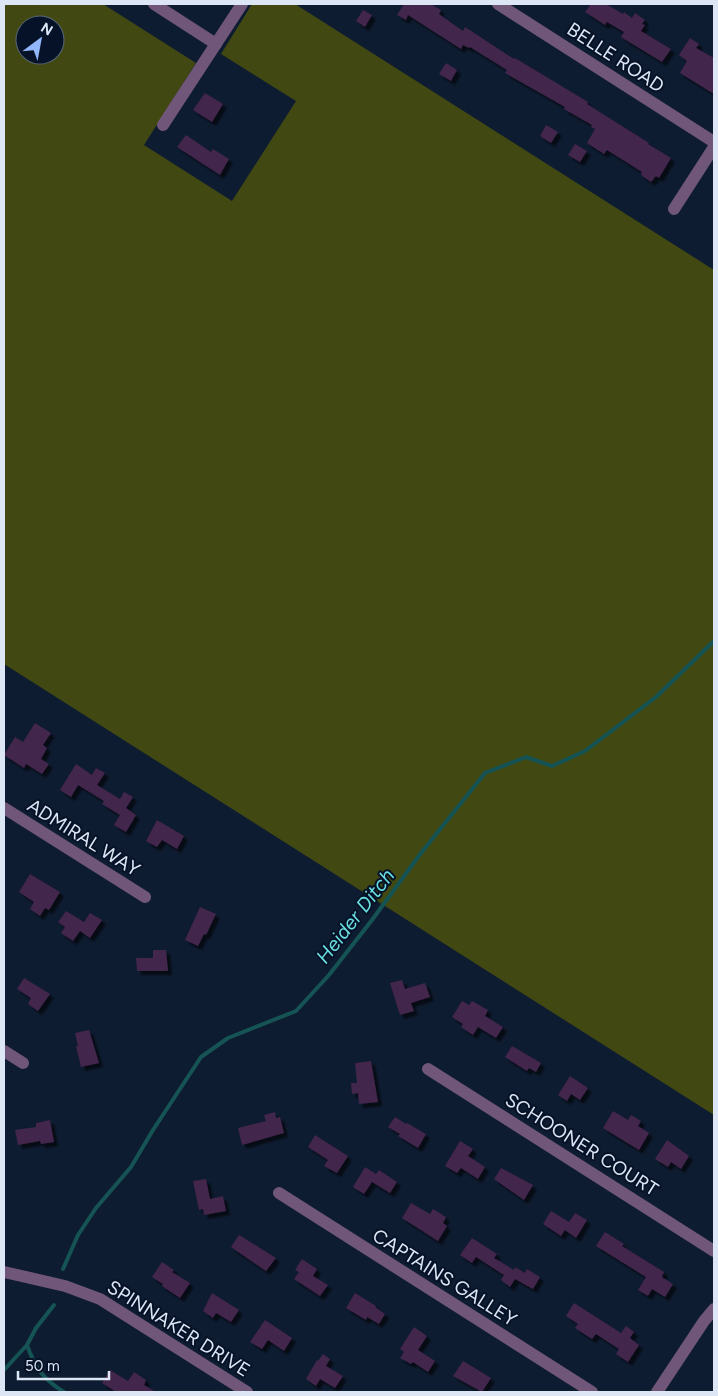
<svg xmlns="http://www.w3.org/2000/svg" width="718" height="1396" viewBox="0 0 718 1396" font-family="Figtree,sans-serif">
<defs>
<filter id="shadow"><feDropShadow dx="4" dy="4" stdDeviation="1" flood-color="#0009"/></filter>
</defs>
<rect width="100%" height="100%" fill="#0e1c31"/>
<path fill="#414812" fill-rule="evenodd" d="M4,4H103L196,63L144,145L232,201L296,101L221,54L252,4H295L714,270V1115L4,664ZM25,25H55V55H25Z"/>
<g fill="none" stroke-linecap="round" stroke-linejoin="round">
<g stroke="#155354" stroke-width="4">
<path d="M63,1269L78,1235L96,1208L131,1167L153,1130L201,1057L228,1038L296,1011L329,975L372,920L421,853L485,773L526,757L552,766L585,751L656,697L714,641"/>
<path d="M54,1305L36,1328L27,1345C35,1368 43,1379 64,1392"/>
<path d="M4,1370L27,1345"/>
</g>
</g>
<g fill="#43254b" filter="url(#shadow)">
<path d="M404,4H431L441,10L439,14L446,19L463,31L465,27L514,59L515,58L588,102L587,104L649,143L648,144L671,158L659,178L656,176L651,182L641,175L642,172L607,150L604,154L587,143L595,129L591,127L592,125L564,109L565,107L505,73L507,70L470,47L469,48L463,45L461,49L408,15L406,20L397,15Z"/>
<path d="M591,4H606L623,14L624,12L632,18L635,13L645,20L642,24L645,25L641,31L671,49L662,62L621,37L624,32L607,22L605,25L585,12Z"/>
<path d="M363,10L372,15L365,27L356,21Z"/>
<path d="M690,38L699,44L696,48L714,58V94L680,73L687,61L679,55Z"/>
<path d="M446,63L457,70L451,81L439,74Z"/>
<path d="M205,93L223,104L212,122L193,110Z"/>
<path d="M546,125L558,132L551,143L540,136Z"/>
<path d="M186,135L211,152L213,149L229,159L220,175L177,147Z"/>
<path d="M575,144L587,151L580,162L568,155Z"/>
<path d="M35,723L51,733L43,745L47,748L41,759L49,764L42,774L26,764L24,768L4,755L15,737L23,742Z"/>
<path d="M76,764L92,775L96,768L105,773L97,785L120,799L124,792L133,797L126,808L136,815L126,832L114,825L120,815L102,804L104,801L78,785L71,797L60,790Z"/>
<path d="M157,820L184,836L177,849L162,840L157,847L146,841Z"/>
<path d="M30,874L60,892L49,910L45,908L40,916L30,909L34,902L19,892Z"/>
<path d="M200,907L216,914L206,935L204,934L198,946L185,940Z"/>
<path d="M66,911L84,922L90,913L102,920L90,938L80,931L73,941L61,933L65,927L58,922Z"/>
<path d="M153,950H166L168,971H137L136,958H153Z"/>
<path d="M24,978L50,994L38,1011L28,1004L31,998L17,989Z"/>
<path d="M402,980L405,989L425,983L430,997L411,1003L414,1011L400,1015L390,983Z"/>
<path d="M462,1001L469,1005L472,1001L488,1010L485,1016L503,1027L496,1038L478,1027L473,1035L461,1027L463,1024L452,1017Z"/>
<path d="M89,1030L99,1063L81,1067L76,1046H78L75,1033Z"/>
<path d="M512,1046L541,1063L536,1072L529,1068L527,1071L505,1057Z"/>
<path d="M371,1061L378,1102L359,1104L358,1093L352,1094L351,1083H357L355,1063Z"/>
<path d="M570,1076L588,1088L580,1100L571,1094L567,1101L558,1095Z"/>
<path d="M613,1111L628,1120L631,1115L641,1121L638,1126L649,1133L639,1150L603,1128Z"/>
<path d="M275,1112L276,1118L280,1117L284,1133L242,1145L238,1128L266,1121L264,1115Z"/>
<path d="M395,1117L406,1124L407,1123L426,1134L418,1148L398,1136L400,1134L388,1127Z"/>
<path d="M50,1120L54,1142L41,1144L40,1141L18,1145L15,1130L36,1127V1123Z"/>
<path d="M315,1135L348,1156L337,1173L324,1166L328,1160L308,1147Z"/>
<path d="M667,1140L689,1156L681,1169L671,1162L668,1167L655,1159Z"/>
<path d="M460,1141L473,1149L468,1156L485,1167L478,1179L461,1168L457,1173L445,1166Z"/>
<path d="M365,1167L376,1174L379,1170L397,1182L390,1193L372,1182L364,1194L353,1187Z"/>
<path d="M501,1168L533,1185L524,1200L494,1179Z"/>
<path d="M206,1179L210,1199L223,1196L226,1211L204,1215L203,1209L199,1210L193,1181Z"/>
<path d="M411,1203L430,1214L433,1209L446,1217L443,1223L447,1226L438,1241L402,1218Z"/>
<path d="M551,1211L569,1222L575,1213L587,1220L576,1238L565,1230L561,1236L543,1224Z"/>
<path d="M605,1232L624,1244L622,1246L664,1272L662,1277L673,1284L665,1297L652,1289L648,1296L638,1290L646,1277L596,1246Z"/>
<path d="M239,1235L276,1258L266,1271L231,1247Z"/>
<path d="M472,1238L497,1254L494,1258L514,1270L515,1267L525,1273L527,1269L540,1277L533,1289L515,1279L510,1287L501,1280L504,1275L476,1257L472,1263L460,1255Z"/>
<path d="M302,1259L317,1269L313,1276L328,1285L320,1296L294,1279L299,1272L295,1270Z"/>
<path d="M162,1262L174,1270L172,1272L190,1283L180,1298L162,1286L163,1284L152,1277Z"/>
<path d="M212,1293L239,1310L231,1322L216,1313L213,1318L203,1311Z"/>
<path d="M355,1293L376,1306L375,1307L385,1314L379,1324L367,1317L366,1320L346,1308Z"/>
<path d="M574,1303L621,1333L626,1326L634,1332L630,1338L639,1345L628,1362L616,1354L619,1349L596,1334L592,1339L575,1328L578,1324L566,1316Z"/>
<path d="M265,1320L292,1338L284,1351L268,1340L262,1349L250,1342Z"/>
<path d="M414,1327L427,1336L418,1350L435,1361L428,1372L413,1362L411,1364L400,1358L404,1352L400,1349Z"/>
<path d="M323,1354L330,1359L326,1366L343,1376L335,1388L320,1379L316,1386L306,1379L317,1360L318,1361Z"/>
<path d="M463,1361L491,1378L482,1392L453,1376Z"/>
<path d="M110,1370L128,1381L134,1372L146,1380L144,1385L156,1392H116L102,1383Z"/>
</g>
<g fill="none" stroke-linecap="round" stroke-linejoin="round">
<g stroke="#705678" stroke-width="12">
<path d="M154,4L216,44"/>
<path d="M498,4L714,142"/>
<path d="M163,125L242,4"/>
<path d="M674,209L714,147"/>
<path d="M4,808L145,897"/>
<path d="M4,1051L23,1063"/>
<path d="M428,1069L714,1251"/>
<path d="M279,1193L592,1392"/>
<path d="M4,1272L65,1286L100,1299L247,1392"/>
<path d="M657,1392L704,1321L714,1309"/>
</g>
</g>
<g text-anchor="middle" stroke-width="4" stroke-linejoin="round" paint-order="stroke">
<g font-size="19" fill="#dce6f5" stroke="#061227">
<text transform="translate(616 57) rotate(33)" y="7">BELLE ROAD</text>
<text transform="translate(84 837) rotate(32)" y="7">ADMIRAL WAY</text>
<text transform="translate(582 1144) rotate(32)" y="7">SCHOONER COURT</text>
<text transform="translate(445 1277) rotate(32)" y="7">CAPTAINS GALLEY</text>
<text transform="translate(179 1328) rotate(32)" y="7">SPINNAKER DRIVE</text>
</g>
<g font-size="20" font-style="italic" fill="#69dfe0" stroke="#061227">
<text transform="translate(355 916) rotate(-52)" y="7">Heider Ditch</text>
</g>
</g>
<rect width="718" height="1396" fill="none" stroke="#dce6f5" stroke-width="10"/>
<g transform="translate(40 40) rotate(32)"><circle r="24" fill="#061227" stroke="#5c6779"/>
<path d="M0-4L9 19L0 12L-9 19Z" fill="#93b7fd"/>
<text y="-8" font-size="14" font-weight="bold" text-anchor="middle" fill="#dce6f5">N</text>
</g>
<path d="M18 1371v8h91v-8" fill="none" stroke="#dce6f5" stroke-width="2.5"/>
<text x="25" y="1371" font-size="15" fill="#dce6f5" stroke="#061227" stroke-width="4" paint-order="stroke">50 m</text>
</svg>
